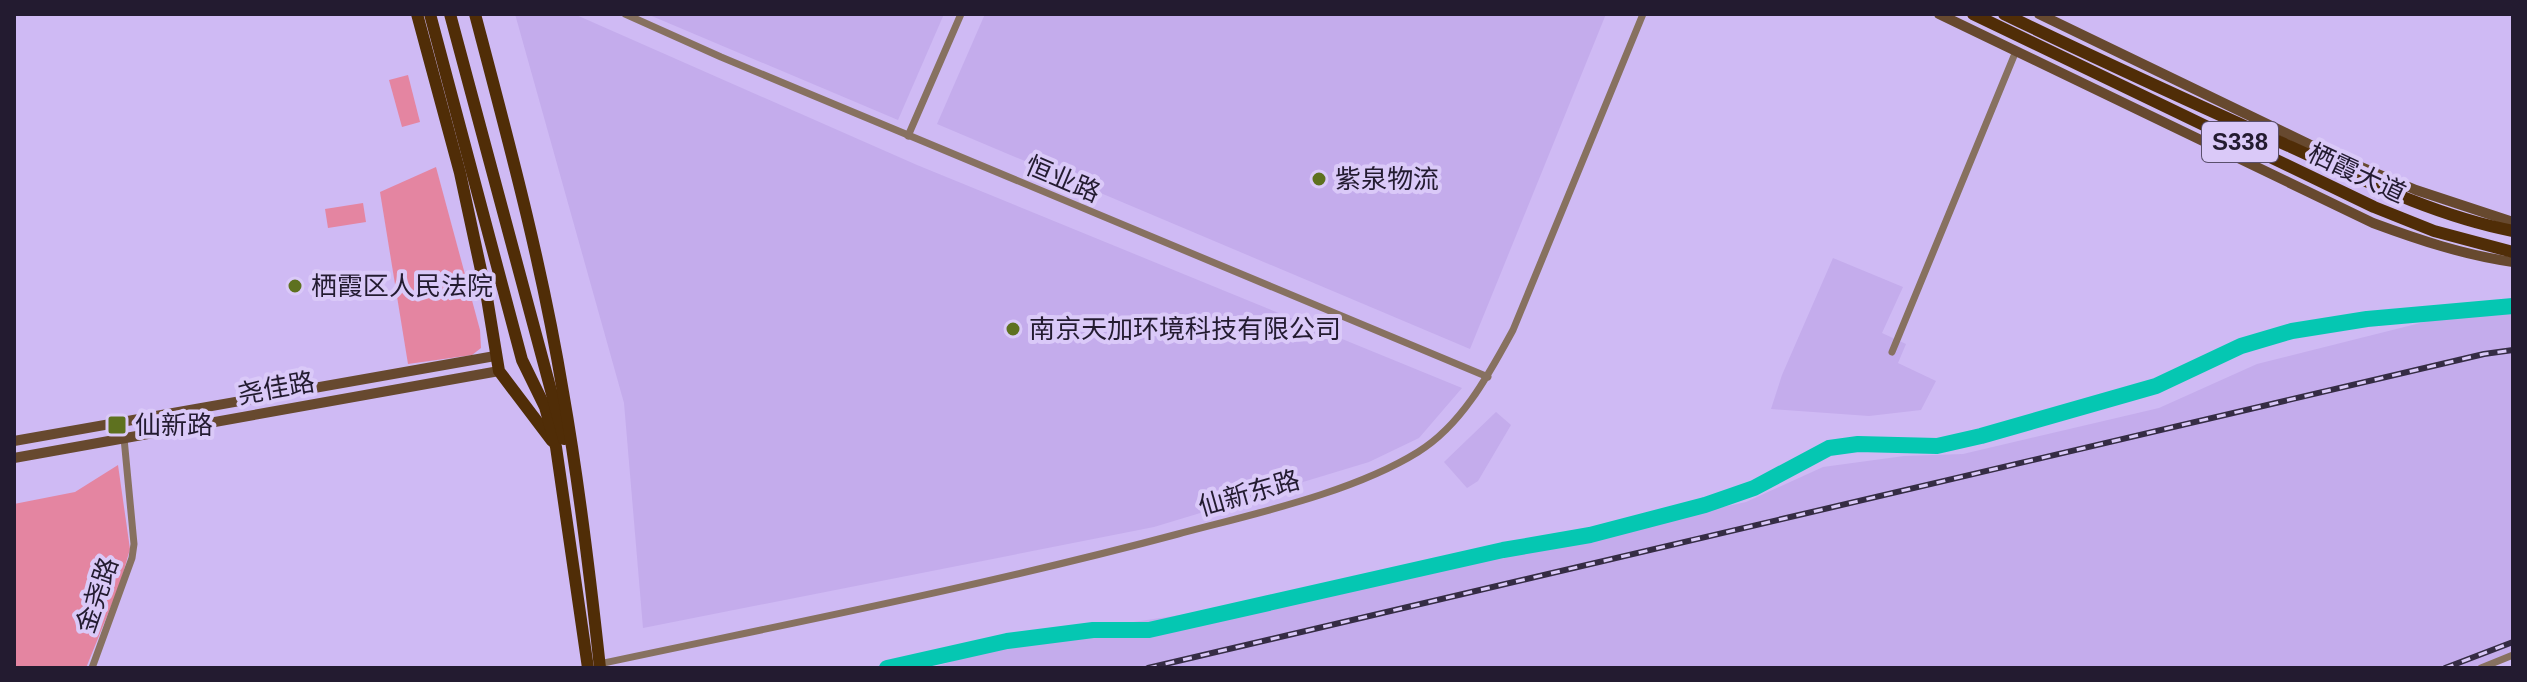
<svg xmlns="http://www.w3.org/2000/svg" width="2527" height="682" viewBox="0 0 2527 682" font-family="Helvetica,'Noto Sans SC',sans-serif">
<rect width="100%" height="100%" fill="#cfbaf4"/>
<g fill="#c4acec">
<path d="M515,14H574L917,165L1462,388L1419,438L1369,462L1154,527L643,628L624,403Z"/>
<path d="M647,14H944L898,120Z"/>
<path d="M985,14H1606L1470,349L937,124Z"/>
<path d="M1833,258L1903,287L1882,333L1906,344L1898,363L1936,381L1921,410L1869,416L1771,409L1782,375Z"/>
<path d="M2513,309V653L2474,668H931L1032,637L1315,595L1746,502L1823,467L1904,456L1963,454L2159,408L2257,364L2456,314Z"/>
<path d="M1496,412L1511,425L1478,481L1467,488L1444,462Z"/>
</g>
<g fill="#e485a1">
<path d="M408,75L420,122L402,127L389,80Z"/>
<path d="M436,167L480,330L481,348L472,355L408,364L380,192Z"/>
<path d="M363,203L366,222L328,228L325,209Z"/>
<path d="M118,465L130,549L120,584L86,668H14V504L75,492Z"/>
</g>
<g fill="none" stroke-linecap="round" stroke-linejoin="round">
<path stroke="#05c7b2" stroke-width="16" d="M887,668L1007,641L1093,630H1149L1503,550L1590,535L1705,505L1754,488L1829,448L1858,444L1937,446L1981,436L2156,386L2241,346L2292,331L2367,319L2513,306"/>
<g stroke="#877160" stroke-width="7">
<path d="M625,14L721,57L1488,377"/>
<path d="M908,136L961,14"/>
<path d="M1892,352L2016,51"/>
<path d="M599,664C792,623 987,585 1178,534C1253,514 1352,493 1418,452C1462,425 1489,374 1513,330L1643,14"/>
<path d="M92,668L132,558L134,544L124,438"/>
<path d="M2481,668L2513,655"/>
</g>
<g stroke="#67492f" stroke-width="10">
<path d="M1939,14L2373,223C2419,240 2464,255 2513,262"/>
<path d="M2039,14L2323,151L2416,190L2513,222"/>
<path d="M14,441L495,356"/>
<path d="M14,458L499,371"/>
</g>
<g stroke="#502d07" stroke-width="12">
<path d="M417,14L460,173L487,298L499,371L552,441"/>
<path d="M430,14L522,360L545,407L556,447L588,668"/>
<path d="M450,14L564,439"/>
<path d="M475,14C508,139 542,264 563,392C579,483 590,575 600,668"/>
<path d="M1973,14L2374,207L2434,231L2513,252"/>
<path d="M2004,14C2099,60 2195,104 2291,147C2363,180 2435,216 2513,231"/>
</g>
<defs>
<g id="rail">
<path d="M1148,668L2484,354L2513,350"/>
<path d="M2445,668L2513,642"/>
</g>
</defs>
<use href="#rail" stroke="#352c44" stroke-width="6"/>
<use href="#rail" stroke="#dac9f8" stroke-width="3" stroke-dasharray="9" stroke-linecap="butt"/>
</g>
<g fill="#5e711f" stroke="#dac9f8" stroke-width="3">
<circle cx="1319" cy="179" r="8"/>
<circle cx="295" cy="286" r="8"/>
<circle cx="1013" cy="329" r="8"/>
<rect x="107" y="415" width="20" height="20" rx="4"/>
</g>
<g text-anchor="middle" stroke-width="8" stroke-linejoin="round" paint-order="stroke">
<rect fill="#dac9f8" stroke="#5a4f6c" stroke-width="2" x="2202" y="122" width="76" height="40" rx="6"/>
<g font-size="24" font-weight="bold" fill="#231b30">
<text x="2240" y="150">S338</text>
</g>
<g font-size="26" fill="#231b30" stroke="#dac9f8">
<text transform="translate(2357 173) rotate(25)" y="9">栖霞大道</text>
<text transform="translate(1063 179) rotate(23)" y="9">恒业路</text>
<text transform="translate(276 388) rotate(-10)" y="9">尧佳路</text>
<text transform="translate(1249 493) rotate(-16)" y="9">仙新东路</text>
<text transform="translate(97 595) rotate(-71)" y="9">金尧路</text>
</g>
<g font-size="26" fill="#231b30" stroke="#dac9f8" text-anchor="start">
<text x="1335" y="188">紫泉物流</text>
<text x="311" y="295">栖霞区人民法院</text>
<text x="1029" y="338">南京天加环境科技有限公司</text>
<text x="135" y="434">仙新路</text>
</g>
</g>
<rect width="2527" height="682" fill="none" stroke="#231b30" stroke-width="32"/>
</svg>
